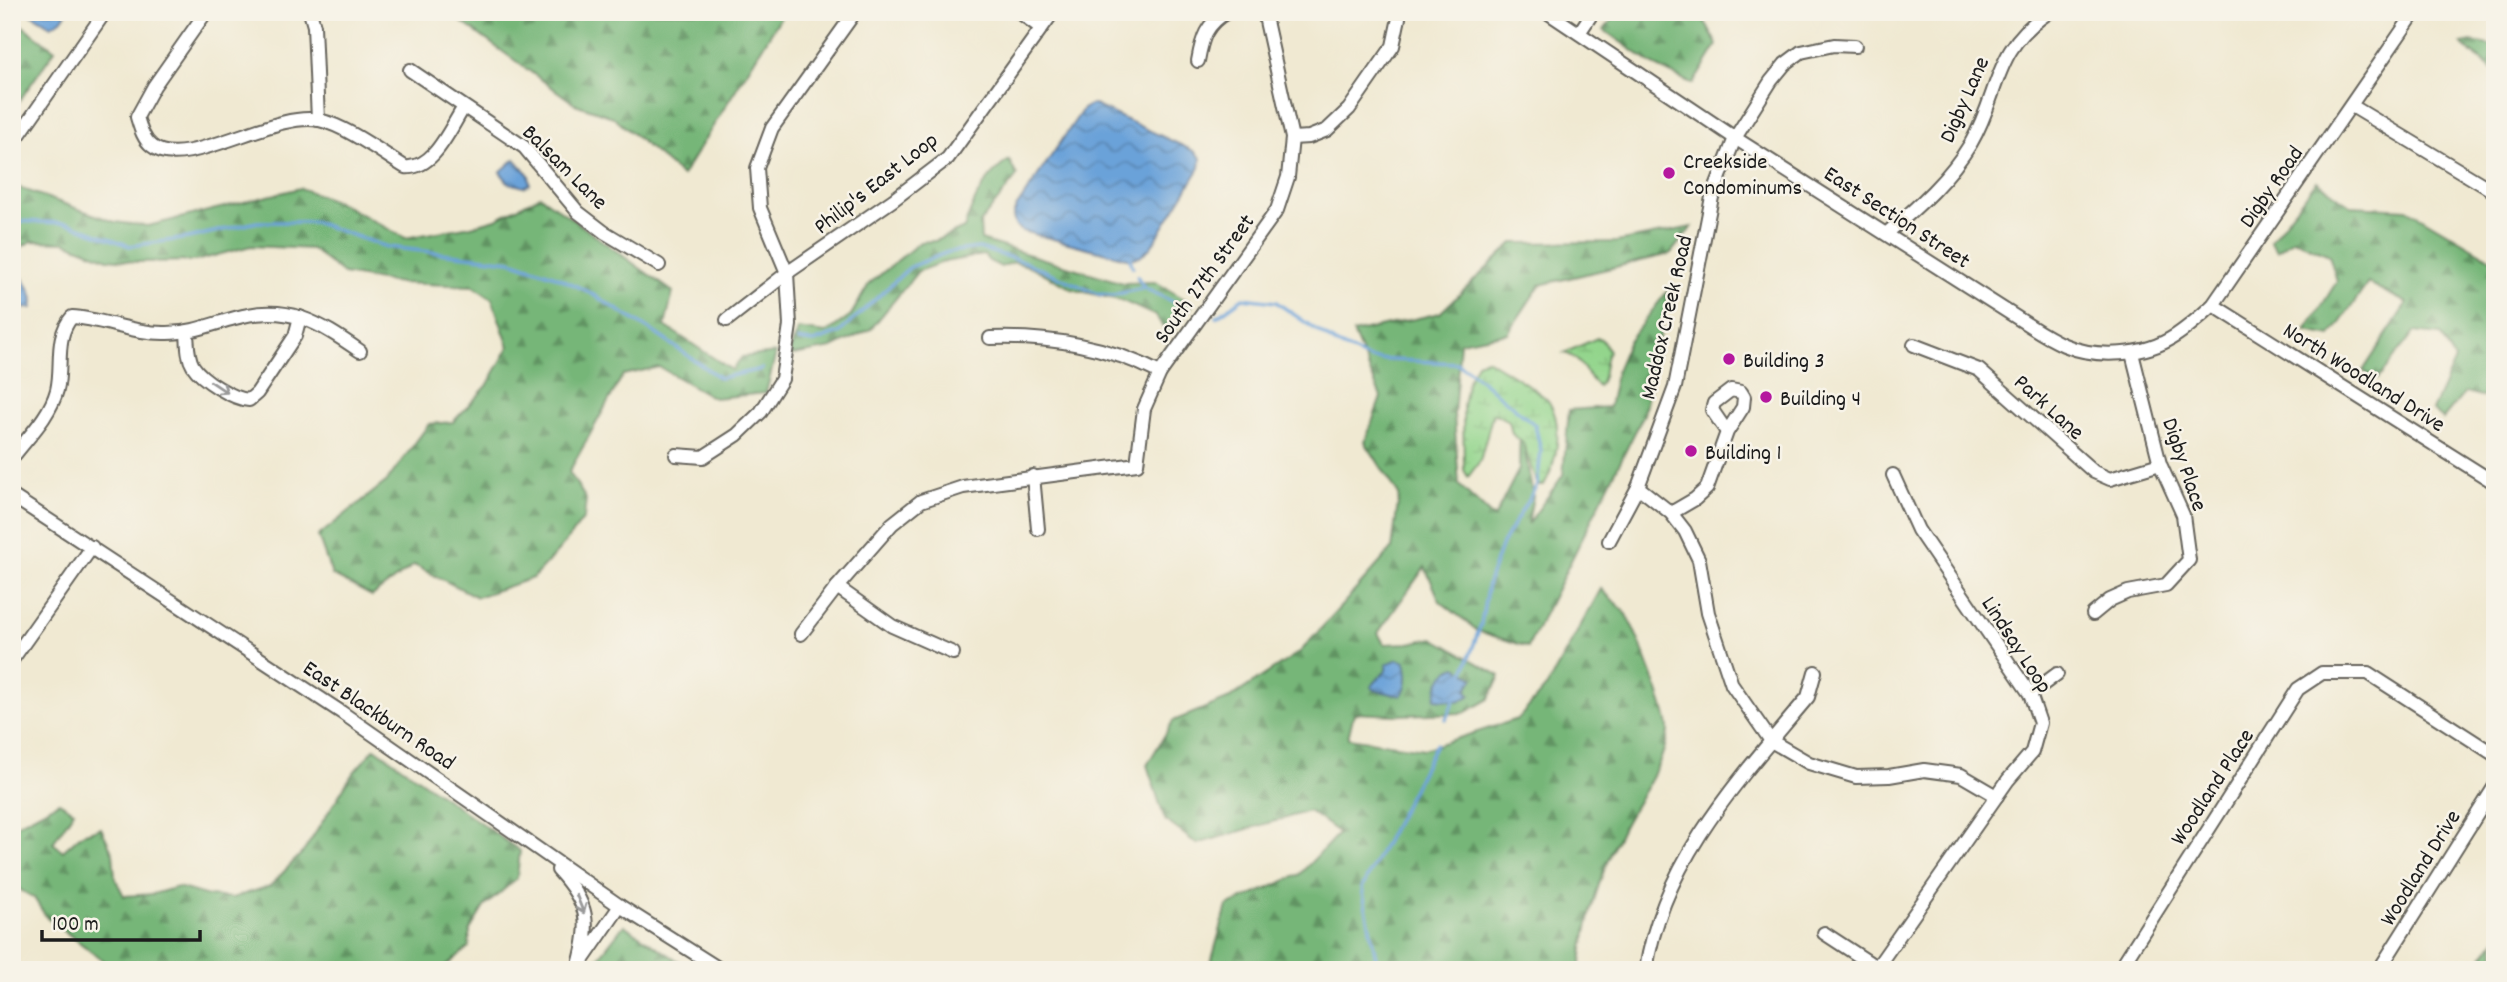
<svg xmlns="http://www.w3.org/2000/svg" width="2507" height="982" viewBox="0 0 2507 982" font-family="Dekko,sans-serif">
<defs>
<pattern id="forest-firs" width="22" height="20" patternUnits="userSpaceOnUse" patternTransform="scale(1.75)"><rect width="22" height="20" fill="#76b678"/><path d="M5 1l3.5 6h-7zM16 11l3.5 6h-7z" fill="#609362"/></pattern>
<pattern id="wetland-marsh" width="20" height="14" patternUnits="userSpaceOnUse" patternTransform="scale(1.75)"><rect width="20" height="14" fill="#93d58c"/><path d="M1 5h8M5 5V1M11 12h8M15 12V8" fill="none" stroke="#7eb678"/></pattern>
<pattern id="water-waves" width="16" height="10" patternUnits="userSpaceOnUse" patternTransform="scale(1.75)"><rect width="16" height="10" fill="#6ba2d9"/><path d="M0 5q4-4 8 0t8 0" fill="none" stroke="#5783af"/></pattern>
</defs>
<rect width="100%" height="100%" fill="#f7f3e8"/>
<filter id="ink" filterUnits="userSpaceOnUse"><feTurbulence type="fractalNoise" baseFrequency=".0143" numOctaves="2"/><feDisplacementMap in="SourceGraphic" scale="14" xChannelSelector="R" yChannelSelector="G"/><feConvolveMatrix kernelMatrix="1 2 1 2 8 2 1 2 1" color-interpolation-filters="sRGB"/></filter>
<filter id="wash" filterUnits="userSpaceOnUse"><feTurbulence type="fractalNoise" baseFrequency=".00686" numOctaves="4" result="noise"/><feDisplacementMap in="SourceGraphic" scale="28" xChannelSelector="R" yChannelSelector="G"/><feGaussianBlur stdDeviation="1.57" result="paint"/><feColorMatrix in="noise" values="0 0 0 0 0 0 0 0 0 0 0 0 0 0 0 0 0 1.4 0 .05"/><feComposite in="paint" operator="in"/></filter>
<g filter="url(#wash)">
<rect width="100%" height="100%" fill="#f0e9d2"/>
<g fill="url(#forest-firs)" stroke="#49694a" stroke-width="2">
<path d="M448,12H784L682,176L613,117L575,104Z"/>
<path d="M1618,12H1700L1717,45L1693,84L1653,65L1604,30Z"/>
<path d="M12,18L55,50L12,111Z"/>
<path d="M2472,42L2495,46V72L2462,44Z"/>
<path d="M1009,160L1017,176L980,223L981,240L1123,283L1155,282L1193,304L1171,334L1166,331L1156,316L1123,301L1072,289L1032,267L1014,262L1001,267L989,261L984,255L944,262L918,271L871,329L832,348L788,356L798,329L826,333L851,315L869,284L920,242L935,241L964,228C973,201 984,177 1009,160Z"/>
<path d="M2317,181L2351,206L2407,209L2495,261V419L2485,397L2465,392L2443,419L2432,410L2455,360L2440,335L2414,332L2378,379L2363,371L2407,303L2368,283L2331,336L2306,331L2337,281L2329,255L2293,239L2277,251L2270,241Z"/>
<path d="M17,187L115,222L148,226L300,188L340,203L405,238L471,226L496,219L540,196L673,292L665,326L732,370L742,357L776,353L766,393L714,398L659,367L623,375L569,472L586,499L584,518L560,549L533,578L477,597L414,565L372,596L332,575L318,536L387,481L429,424L453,422L487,386L509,347L492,299L473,286L400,283L343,274L312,249L251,246L195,261L137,262L108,259L65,242L32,241L12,252V193Z"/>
<path d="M1692,227L1670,254L1540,285L1508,333L1460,342L1454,415L1459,485L1494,518L1519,469L1520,424L1533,496L1528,524L1563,475L1569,410L1609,407L1617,368L1628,342L1669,289L1644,414L1528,647L1478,631L1440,601L1425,567L1378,633L1384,644L1409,643L1433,638L1500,676L1489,699L1464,713L1397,715L1354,713L1348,738L1424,749L1518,719L1547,686L1601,589C1609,597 1621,606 1627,616C1636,631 1670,716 1668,731C1664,767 1639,796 1623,827C1600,872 1586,919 1580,970H1209L1227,906L1299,875L1339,833L1309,811L1197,844L1165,820L1147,765L1173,721L1230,698L1301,651L1392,549L1399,495L1365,442L1381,397L1353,333L1440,313L1513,243L1617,242Z"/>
<path d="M375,748L520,851L517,878L484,907L470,930L469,947L441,970H116L47,918L34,898L12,885V827L59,802L74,811L53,843L63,851L82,834L101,828L113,853L115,878L124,896L153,894L178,887L208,896L232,898L270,886L304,851L353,773Z"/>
<path d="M624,925L692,970H589Z"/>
<path d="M2495,941V970H2477L2479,962Z"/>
</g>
<g fill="url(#wetland-marsh)" stroke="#587854" stroke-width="2">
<path d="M1597,338L1601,339L1609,351C1602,362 1607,376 1598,386C1585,375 1581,357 1564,353Z"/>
<path d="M1487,359C1500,368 1543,392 1549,402C1564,426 1557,463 1544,485H1537L1523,443L1512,434L1509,421L1493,413L1480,461L1468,477L1464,470L1463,406L1467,383L1477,363Z"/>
</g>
<g fill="url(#water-waves)" stroke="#445f7a" stroke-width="2">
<path d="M28,12H67L61,20L51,26Z"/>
<path d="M1092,104L1194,151L1201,158L1200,168L1151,247L1141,256L1130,259L1022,231L1015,225L1013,216L1016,208L1083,109Z"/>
<path d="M515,159L529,175L530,184L524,187L509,183L500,172Z"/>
<path d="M12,266C22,277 37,293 32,308L12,309Z"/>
<path d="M1398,659L1405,662C1408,674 1409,686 1401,696L1374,690L1371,687L1386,670L1387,664Z"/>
<path d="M1457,667L1474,678L1466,690L1471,695L1459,701L1435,699C1437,685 1442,671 1457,667Z"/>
</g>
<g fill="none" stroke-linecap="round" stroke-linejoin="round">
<g stroke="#6ba2d9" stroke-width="3.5">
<path d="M12,221L68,223L130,246L188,238L257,222H314L387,247L511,261L553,275L587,291L652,331L720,378L762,369"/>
<path d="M1130,259L1133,267"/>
<path d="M1137,276L1144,288"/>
<path d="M1216,317L1243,298L1276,302L1335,343L1370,359L1457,363L1472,373L1535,425L1541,451L1537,485L1502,544L1488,583L1481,624L1463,675"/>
<path d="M798,340L814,342L839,333L910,267L948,252L979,248L1025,262L1098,294L1113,295L1144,288L1184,307"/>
<path d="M1446,719L1455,698"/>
<path d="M1380,970L1377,963L1362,888L1436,744"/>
</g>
</g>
</g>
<g filter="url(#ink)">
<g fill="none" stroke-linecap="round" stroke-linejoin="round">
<defs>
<g id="minor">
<path d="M206,12L154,86L137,117C140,127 143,139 152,146C183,173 275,110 319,120C346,126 381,152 405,167C434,170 450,128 464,107"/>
<path d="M310,12L314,26L318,120"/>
<path d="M1019,12L1041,28"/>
<path d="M1547,12L1735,138L2030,326C2041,333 2052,340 2064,345C2097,359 2145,356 2175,336C2189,327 2201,316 2213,305L2415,12"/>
<path d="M1579,33L1593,12"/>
<path d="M1198,61C1202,38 1206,24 1227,12"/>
<path d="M410,70L524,147L578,212L604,232L659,265"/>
<path d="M2352,106L2495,192"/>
<path d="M1292,138L1309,137L1327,130L1349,109L1393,46L1399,18"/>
<path d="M12,145L105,12"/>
<path d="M1887,233C1918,207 1950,178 1971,143C2001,91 1992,50 2049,12"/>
<path d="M2213,305L2495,483"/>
<path d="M727,320L787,273L893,200L948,158L1053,12"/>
<path d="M187,333C188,344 187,356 193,366C202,380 233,399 249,400L257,393L295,336L300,317"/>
<path d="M990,338C1048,336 1109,346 1160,373"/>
<path d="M1914,345L1979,370L2094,472L2110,479L2160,464"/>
<path d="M676,455L703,457L737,435L761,412L782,379L790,325L787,273L760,208L757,168L772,128L855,12"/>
<path d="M12,458C28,437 50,416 57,390C63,366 54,337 72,317C104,319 134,334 167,333C192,333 212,324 235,318C288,303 318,322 360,351"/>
<path d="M1033,476L1038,529"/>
<path d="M1638,487L1671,513L1685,531L1699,560L1708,613L1732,685L1771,741L1809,763L1856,777L1889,776L1924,770L1961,775L1997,796"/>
<path d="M12,496L341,712L620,906L721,970"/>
<path d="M1671,513L1695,499L1707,488L1727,432L1743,407L1744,397L1741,392L1731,390L1714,403L1712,410L1727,432"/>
<path d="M1609,541L1638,487L1675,387L1712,197L1735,138L1771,81L1785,64L1801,52L1834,45L1855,46"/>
<path d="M837,587L892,626L953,653"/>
<path d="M2093,614L2110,600L2128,592L2166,585L2189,560L2183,515L2160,464L2132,353"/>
<path d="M801,634L837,587L892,524L921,501L963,487L1137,464L1144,409L1160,373L1277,210L1288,177L1292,138L1264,12"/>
<path d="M12,660L92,547"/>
<path d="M2030,694L2057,674"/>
<path d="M558,870C589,904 591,922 579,965"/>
<path d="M1824,933L1876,967"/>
<path d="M584,958L620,906"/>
<path d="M1646,970C1662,862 1740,778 1808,697L1815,672"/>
<path d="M1875,970L2008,780L2032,752L2040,723L2030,694L1918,530L1893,475"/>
<path d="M2119,970L2298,689L2322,673H2368L2495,755"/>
<path d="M2379,970L2495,786"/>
</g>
</defs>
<use href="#minor" stroke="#66645c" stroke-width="16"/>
<use href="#minor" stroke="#fff" stroke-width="12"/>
</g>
<defs><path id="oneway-shaft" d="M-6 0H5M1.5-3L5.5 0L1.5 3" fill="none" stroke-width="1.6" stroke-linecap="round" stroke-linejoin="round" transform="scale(1.75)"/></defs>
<g stroke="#999">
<use href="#oneway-shaft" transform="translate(219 387) rotate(34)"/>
<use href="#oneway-shaft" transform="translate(580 904) rotate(68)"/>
</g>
</g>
<g fill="#b5179e" stroke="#f7f3e8" stroke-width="2.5">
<circle cx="1669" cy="173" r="7"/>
<circle cx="1729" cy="359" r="7"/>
<circle cx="1766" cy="397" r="7"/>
<circle cx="1691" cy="451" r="7"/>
</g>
<g text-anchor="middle" stroke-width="5" stroke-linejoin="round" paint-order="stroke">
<g font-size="23" fill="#1c1c1c" stroke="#f7f3e8">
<text transform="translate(1963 99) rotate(-66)" y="8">Digby Lane</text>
<text transform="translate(566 166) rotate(45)" y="8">Balsam Lane</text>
<text transform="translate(875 182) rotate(-38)" y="8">Philip's East Loop</text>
<text transform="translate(2270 186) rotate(-55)" y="8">Digby Road</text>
<text transform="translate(1898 216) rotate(33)" y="8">East Section Street</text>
<text transform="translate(1203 278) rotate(-54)" y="8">South 27th Street</text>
<text transform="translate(1665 317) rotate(-77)" y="8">Maddox Creek Road</text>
<text transform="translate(2365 376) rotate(32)" y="8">North Woodland Drive</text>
<text transform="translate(2050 406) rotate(42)" y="8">Park Lane</text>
<text transform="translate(2186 464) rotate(71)" y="8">Digby Place</text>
<text transform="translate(2018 644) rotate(57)" y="8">Lindsay Loop</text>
<text transform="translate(380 714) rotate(34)" y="8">East Blackburn Road</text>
<text transform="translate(2211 786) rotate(-57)" y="8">Woodland Place</text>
<text transform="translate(2419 867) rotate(-58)" y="8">Woodland Drive</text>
</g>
<g font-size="23" fill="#1c1c1c" stroke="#f7f3e8" text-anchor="start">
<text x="1683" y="168">Creekside<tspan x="1683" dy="26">Condominums</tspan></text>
<text x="1743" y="367">Building 3</text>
<text x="1780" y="405">Building 4</text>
<text x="1705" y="459">Building 1</text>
</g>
</g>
<rect width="2507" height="982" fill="none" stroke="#f7f3e8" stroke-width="42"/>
<path d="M42 930v10h158v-10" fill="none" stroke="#1c1c1c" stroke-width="3.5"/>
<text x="52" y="930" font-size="21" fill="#1c1c1c" stroke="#f7f3e8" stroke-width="5" paint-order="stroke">100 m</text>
</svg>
